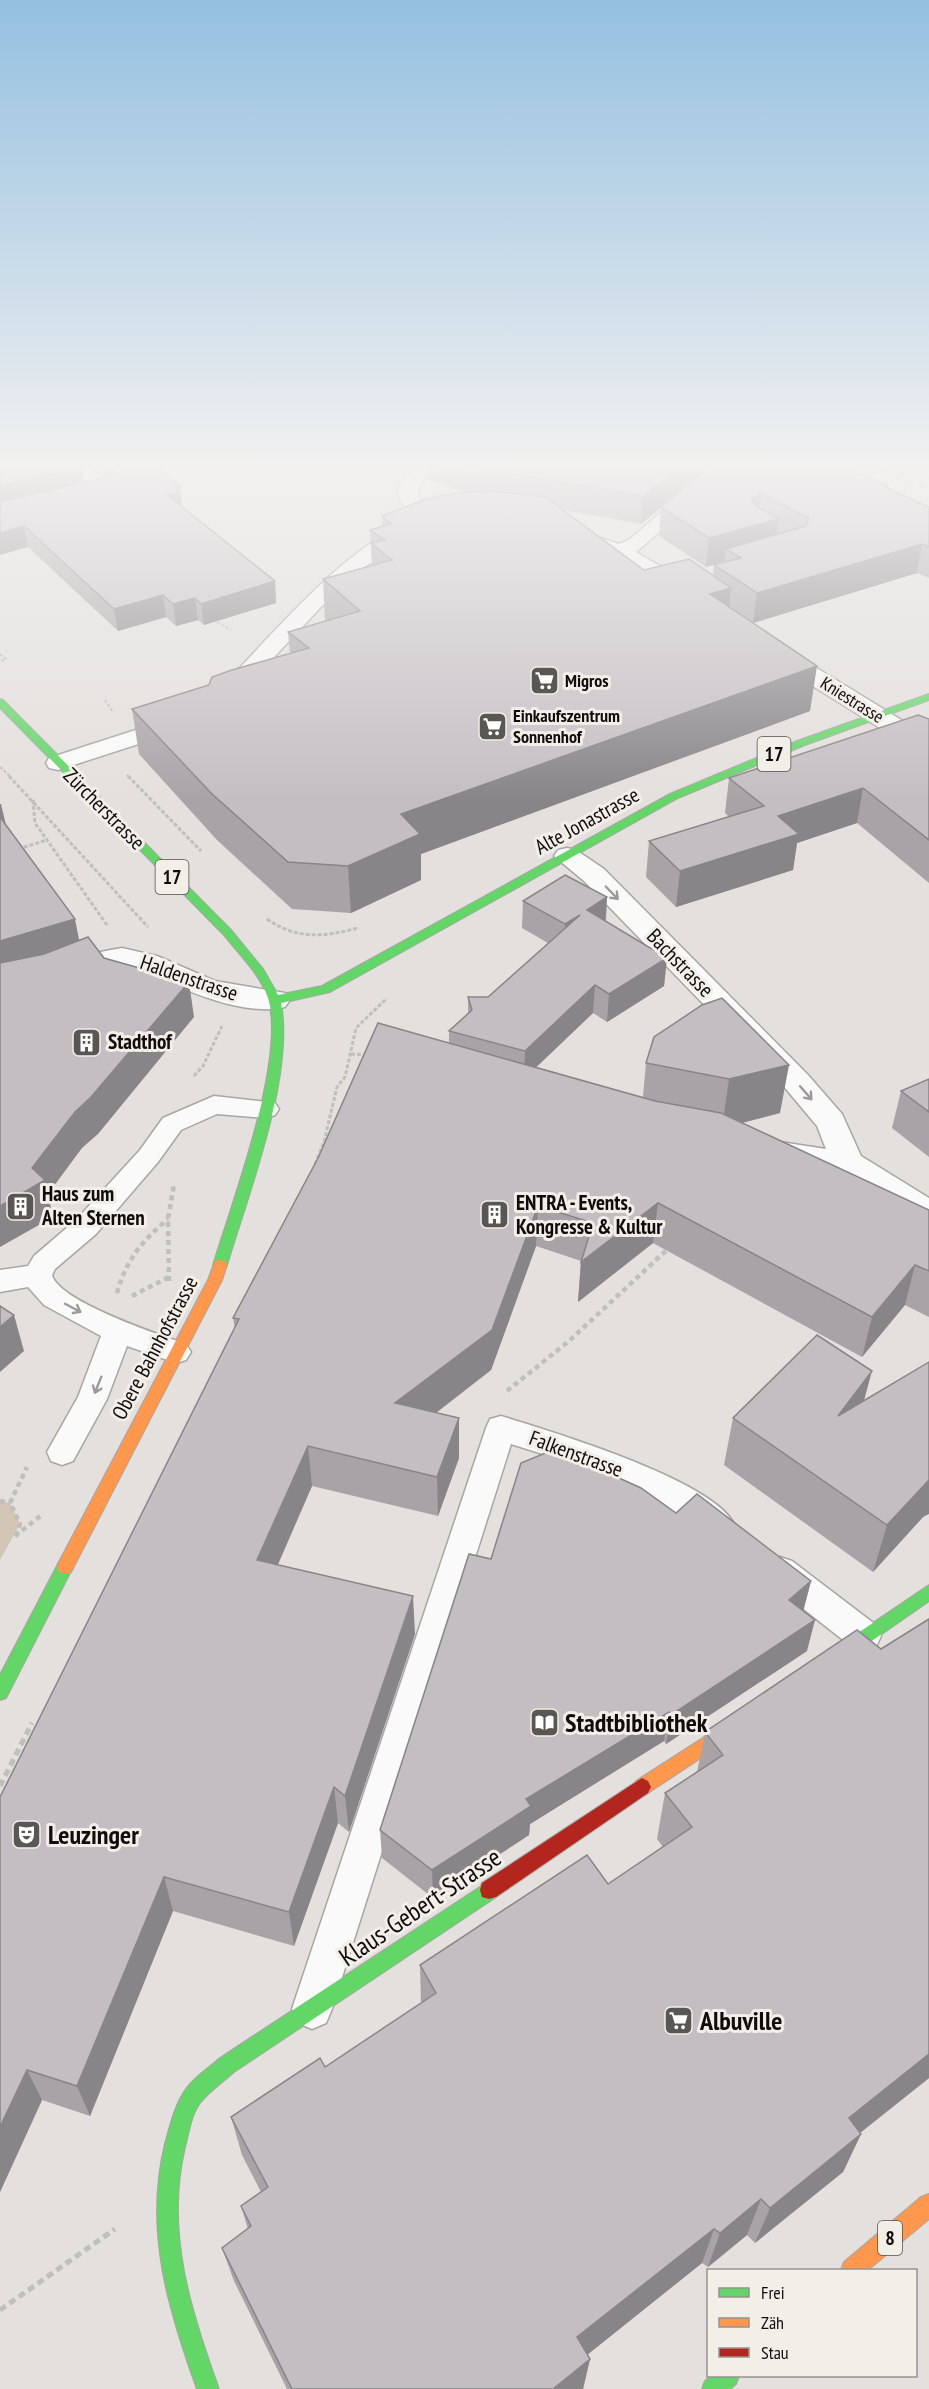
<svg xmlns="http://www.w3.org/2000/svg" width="929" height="2389" viewBox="0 0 929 2389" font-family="'PT Sans Narrow',sans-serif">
<rect width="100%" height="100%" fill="#e3e0dd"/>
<path fill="#d2c7b7" d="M0,1501L10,1503L20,1524L0,1560Z"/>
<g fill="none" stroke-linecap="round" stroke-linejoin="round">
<defs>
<g id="lane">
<path d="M214,1096L275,1103L279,1109L275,1115L266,1118L217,1114L181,1130L158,1162L96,1234L55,1269L52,1275C59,1302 160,1335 186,1344L191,1352L186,1360L176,1363L127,1346L107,1399L73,1461L62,1465L51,1461L47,1452L78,1397L101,1336L44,1305L28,1287L0,1292V1270L28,1266L34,1256L76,1220L140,1150L163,1118Z"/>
<path d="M501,1416C550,1431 713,1480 734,1524L729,1534C709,1541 697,1526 681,1516C628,1483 570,1462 511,1444L332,2009L326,2023L312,2029L298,2023L292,2009L486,1428L490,1419Z"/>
<path d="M780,1557L792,1561L876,1625L881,1636L876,1647L864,1651L852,1647L768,1581L764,1571L768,1561Z"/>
</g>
<g id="street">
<path d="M66,466H88L115,490L112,494L0,522V510L90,488Z"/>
<path d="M416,466H436L420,485L417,493L437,530L434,534L421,535L367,565L320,608L234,700H218L214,695L218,690C254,657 367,517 416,529L397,493L401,483Z"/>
<path d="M715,466H736L636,552L697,588L700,593L697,598H681L614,556L568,540L565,536L568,532L575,530L619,544L629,540Z"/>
<path d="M776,646L784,648L929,737V755L920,753L768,658L765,653L768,648Z"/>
<path d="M179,716L188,718L191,723L188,728L58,770L49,768L46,763L49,758Z"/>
<path d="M567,848L576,850L604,869L808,1075L842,1114L861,1156L929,1198V1226L917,1222L840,1173L763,1160L758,1152L763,1144L774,1141L826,1149L817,1126L786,1089L584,881L554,856L558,850Z"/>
<path d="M122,948L157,956L215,981L285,993L290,1000L285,1007C252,1015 206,999 175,985C159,978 141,967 123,966C101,964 78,978 58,985C39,991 19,994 0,999V981C41,971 80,954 122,948Z"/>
</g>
<g id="fast">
<path d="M929,694V700L805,745L678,798L330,992L281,1003C294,1078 249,1191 227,1265L225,1269H215L213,1265C232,1203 287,1058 268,998C260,974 239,954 223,934L0,708V699L3,700L231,930L263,969L278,995L322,986L670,794L797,741Z"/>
<path d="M65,1560L71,1562L73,1567L6,1698L0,1700V1675L59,1562Z"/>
<path d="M929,1585V1601L833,1668L827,1671L821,1668L818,1663L821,1658Z"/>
<path d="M489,1881L496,1883L498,1890L496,1897L234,2072C223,2082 209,2091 200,2103C191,2115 189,2132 185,2147C165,2230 190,2310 219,2389H197C168,2309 144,2229 165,2144C170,2126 175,2104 186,2089C195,2076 209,2068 220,2058Z"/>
<path d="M711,2376H739L736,2384L730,2389H702L705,2381Z"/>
</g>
<g id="slow">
<path d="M220,1260L225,1261L227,1265L222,1280L71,1572L65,1574L59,1572L57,1567L59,1562L208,1280L215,1261Z"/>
<path d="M740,1714L746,1716L749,1722L746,1728L648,1793L642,1796L636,1793L633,1787L636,1781Z"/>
<path d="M929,2194V2219L868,2270H841L844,2262L921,2197Z"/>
</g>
<path id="jam" d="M642,1778L648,1781L651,1787L648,1793L496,1897L489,1899L482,1897L480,1890L482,1883Z"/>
</defs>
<use href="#lane" stroke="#a8a6a3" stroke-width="3"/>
<use href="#street" stroke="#a8a6a3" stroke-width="3"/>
<use href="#fast" stroke="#a8a6a3" stroke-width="2"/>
<use href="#slow" stroke="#a8a6a3" stroke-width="2"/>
<use href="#jam" stroke="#a8a6a3" stroke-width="2"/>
<g stroke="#bfbfbe" stroke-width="2" stroke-dasharray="3 2" stroke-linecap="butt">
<path d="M375,466L382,471"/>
<path d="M217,622L231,630"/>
<path d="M0,654L6,659L0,661"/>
<path d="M105,700L113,712"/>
<path d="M0,767L11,777"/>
<path d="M127,775L129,777"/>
</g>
<g stroke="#bfbfbe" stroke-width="3" stroke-dasharray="4 2" stroke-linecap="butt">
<path d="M9,776L148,927"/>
<path d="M128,776L201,851"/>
<path d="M33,800L35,823L107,925"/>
<path d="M18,849L47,840"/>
<path d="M267,919C297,940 324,937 358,928"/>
<path d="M351,1054L368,1055"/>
<path d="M194,1076L203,1066L222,1026"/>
<path d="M315,1164L324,1142L337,1087L345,1077L356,1028L387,998"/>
</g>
<g stroke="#bfbfbe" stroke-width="4.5" stroke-dasharray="5 4" stroke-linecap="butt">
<path d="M49,1184L65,1196"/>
<path d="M169,1281L168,1219L174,1184"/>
<path d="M117,1293C126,1260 142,1241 168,1219"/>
<path d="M132,1296L169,1277"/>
<path d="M507,1391L569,1341L670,1247"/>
<path d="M0,1501L10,1503"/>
<path d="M15,1536L43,1514"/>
<path d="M16,1536L20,1524L10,1503L27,1467"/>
</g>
<g stroke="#bfbfbe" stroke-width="5" stroke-dasharray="7 4.5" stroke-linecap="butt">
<path d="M0,1786L32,1723"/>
<path d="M0,2310L115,2229"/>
</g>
<use href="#lane" fill="#fbfafa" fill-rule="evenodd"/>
<use href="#street" fill="#fbfafa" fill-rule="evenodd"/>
<use href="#fast" fill="#63d668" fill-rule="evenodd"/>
<use href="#slow" fill="#ff974d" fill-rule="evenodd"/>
<use href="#jam" fill="#b3261e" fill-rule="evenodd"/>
<path stroke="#b7b6b6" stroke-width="3" stroke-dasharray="7 7" stroke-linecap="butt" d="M867,466L929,489"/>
</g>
<g fill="#a8a3a7" fill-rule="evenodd">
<path d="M0,466L85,482L103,477L91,466H155L180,486L182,507L275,581L276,603L204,625L198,620L176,626L166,617L118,631L28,547Z"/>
<path d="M428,466H841L888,486V489L929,507V578L917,573L753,623L810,711L421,854V880L351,913L292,909L217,840L139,754L132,709L209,685L290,654L288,632L325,621L323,579L372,565L370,530L382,526V516L463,492L429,480ZM669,501L661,507L659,536L706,567L725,561L724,563L714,565L713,575L644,570L564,510L641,524Z"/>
<path d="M929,719V883L857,823L797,843L793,870L676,907L646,877L649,841L729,817L725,813L729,778Z"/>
<path d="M607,897L606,922L667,958L664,986L607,1022L593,1013L536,1067L643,1097L646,1063L702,1005L780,1113L741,1123L929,1210V1317L905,1305L862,1357L653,1243L578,1302L581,1261L536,1246L491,1370L436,1413L459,1458L438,1516L312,1486L277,1565L415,1634L349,1832L338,1823L294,1946L173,1911L90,2116L42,2100L0,2192V1797L235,1328L233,1318L449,1043V1031L468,1014V997H488L548,943L522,928L523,901Z"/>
<path d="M929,1079V1157L892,1128L901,1091Z"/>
<path d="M864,1401L923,1517L873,1572L724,1465L733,1418Z"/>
<path d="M676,1513L811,1581L803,1611L807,1651L666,1744L664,1741L530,1824L529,1835L433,1898L382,1858L380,1830L491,1559Z"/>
<path d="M929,1619V2078L860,2133L861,2134L843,2172L755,2243L747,2235L708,2267L702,2263L588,2354L590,2359L583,2389H287L234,2281L222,2248L248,2229L241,2206L261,2192L242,2155L231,2117L325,2067L421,2003L420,1965L608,1884L663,1847L657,1839L665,1793L697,1772L705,1732L881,1649Z"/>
</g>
<g fill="#888588">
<path d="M82,466L85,487L0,508V486Z"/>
<path d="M680,466H712L641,524L643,496Z"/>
<path d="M180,486L182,506V513L167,495L174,487Z"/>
<path d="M761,493L758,521L779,519L775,547L726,549L725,561L706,567L709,538L752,499Z"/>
<path d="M24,526L28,547L0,555V533Z"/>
<path d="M922,544L917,573L753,623L757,593Z"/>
<path d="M275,581L276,603L204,625L201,604Z"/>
<path d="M731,588L727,631L710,594Z"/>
<path d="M163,595L166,617L118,631L114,609Z"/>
<path d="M195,598L198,620L176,626L173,604Z"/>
<path d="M817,666L810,711L421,854V880L351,913L348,866L401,814Z"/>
<path d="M863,788L857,823L797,843L793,870L676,907L680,871L778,816Z"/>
<path d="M0,804H1L9,838L0,841Z"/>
<path d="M607,897L605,925L587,910Z"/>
<path d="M580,915L564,952L565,924Z"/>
<path d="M75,919L82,955L0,979V941Z"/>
<path d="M667,958L664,986L607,1022L609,994Z"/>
<path d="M189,982L194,1017L98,1134L82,1148L48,1194L53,1217L0,1247V1206L32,1168L75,1112Z"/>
<path d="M595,985L593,1013L524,1079L525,1051Z"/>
<path d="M789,1065L780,1113L722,1128L729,1079Z"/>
<path d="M658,1203L653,1243L578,1302L581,1262Z"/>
<path d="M538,1206L536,1246L491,1370L397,1443L395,1403Z"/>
<path d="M915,1265L905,1305L862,1357L872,1317Z"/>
<path d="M14,1315L24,1351L0,1372V1327Z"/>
<path d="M872,1371L859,1419L838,1416Z"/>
<path d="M459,1418V1458L438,1516L437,1477Z"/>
<path d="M308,1446L312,1486L263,1599L257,1560Z"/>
<path d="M929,1480V1514L923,1517L873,1572L887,1525Z"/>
<path d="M811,1581L803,1612L789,1600Z"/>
<path d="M413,1596L415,1634L349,1832L345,1796Z"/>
<path d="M815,1620L807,1651L666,1744L671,1715Z"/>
<path d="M669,1712L664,1741L530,1824L529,1835L433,1898L432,1870L526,1799Z"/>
<path d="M334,1787L338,1823L294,1946L289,1912Z"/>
<path d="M164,1877L173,1911L90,2116L77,2086Z"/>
<path d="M929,2054V2078L831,2156L849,2118Z"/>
<path d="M27,2070L42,2100L0,2192V2127Z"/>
<path d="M861,2134L843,2172L755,2243L770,2208Z"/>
<path d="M761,2199L747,2235L708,2267L720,2233Z"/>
<path d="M714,2229L702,2263L572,2367L577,2337Z"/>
<path d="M590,2359L583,2389H553Z"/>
</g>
<g fill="#c3bec2" stroke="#888588" stroke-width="1.5">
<path d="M0,466H82L0,486Z"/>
<path d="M109,466H155L180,486L174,487L180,492L167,495L275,581L201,604L195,598L173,604L163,595L114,609L24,526L0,533V502L110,476L114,471Z"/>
<path d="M468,466H680L643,496Z"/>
<path d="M710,466H841L888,486L885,487L929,507V547L922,544L757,593L714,565L741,558L726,549L806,526L809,518L761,493L752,499L754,505L779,519L709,538L661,507Z"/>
<path d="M491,491L545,497L644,570L689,559L731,588L710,594L817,666L401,814L420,834L348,866L288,862L212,794L132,709L209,685L212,677L232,670L309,648L288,632L360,611L323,579L392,560L371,543L385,540L370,530L391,524L382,516L426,499L458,493Z"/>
<path d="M918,715L929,719V840L863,788L778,816L799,834L680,871L649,841L764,806L729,778Z"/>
<path d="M0,817L75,919L0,941Z"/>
<path d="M565,875L607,897L587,910L667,958L609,994L595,985L525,1051L449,1031L472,1010L468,997H488L580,915L565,924L523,901Z"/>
<path d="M88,937L104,958L189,982L91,1097L75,1112L32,1168L45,1180L0,1206V963L44,954Z"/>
<path d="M722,998L789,1065L729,1079L646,1063L654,1037L702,1005Z"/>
<path d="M378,1023L655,1101L721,1113L929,1210V1271L915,1265L872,1317L658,1203L581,1262L593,1223L538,1206L492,1330L395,1403L459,1418L437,1477L308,1446L257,1560L413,1596L345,1796L334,1787L289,1912L164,1877L77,2086L27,2070L0,2127V1797L239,1319L233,1318L318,1158Z"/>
<path d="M929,1079V1112L901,1091Z"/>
<path d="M0,1306L14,1315L0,1327Z"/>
<path d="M817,1335L872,1371L838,1416L929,1362V1480L887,1525L733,1418Z"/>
<path d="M555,1449L641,1488L676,1513L697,1494L811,1581L789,1600L815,1620L671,1715L669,1712L526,1799L531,1806L432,1870L380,1830L469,1554L491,1559L521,1463Z"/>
<path d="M929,1619V2054L849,2118L861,2134L770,2208L761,2199L720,2233L714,2229L577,2337L590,2359L553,2389H292L222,2248L251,2226L241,2206L268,2187L231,2117L320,2058L325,2067L436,1993L420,1965L587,1855L608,1884L692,1827L665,1793L723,1755L705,1732L857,1630L881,1649Z"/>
</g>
<defs><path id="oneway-shaft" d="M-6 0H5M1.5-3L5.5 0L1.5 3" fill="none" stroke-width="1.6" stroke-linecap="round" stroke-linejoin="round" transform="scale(1.5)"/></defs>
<g stroke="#9d9b9a">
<use href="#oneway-shaft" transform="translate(612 893) rotate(46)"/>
<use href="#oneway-shaft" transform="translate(806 1093) rotate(49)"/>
<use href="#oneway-shaft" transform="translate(73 1308) rotate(28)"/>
<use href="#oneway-shaft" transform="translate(98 1385) rotate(112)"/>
</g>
<linearGradient id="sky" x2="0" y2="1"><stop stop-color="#94c0e0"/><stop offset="0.58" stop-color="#f2f1f0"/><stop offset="1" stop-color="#f2f1f0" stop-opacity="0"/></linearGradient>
<rect width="929" height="800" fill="url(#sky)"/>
<defs>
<symbol id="supermarket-square" viewBox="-11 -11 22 22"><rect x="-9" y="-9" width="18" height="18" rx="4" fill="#595754" stroke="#f2eee8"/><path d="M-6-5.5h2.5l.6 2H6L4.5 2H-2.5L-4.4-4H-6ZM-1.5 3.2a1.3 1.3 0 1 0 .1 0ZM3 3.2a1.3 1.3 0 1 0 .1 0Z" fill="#fff"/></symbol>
<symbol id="building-square" viewBox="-11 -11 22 22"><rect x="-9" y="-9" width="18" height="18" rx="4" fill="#595754" stroke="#f2eee8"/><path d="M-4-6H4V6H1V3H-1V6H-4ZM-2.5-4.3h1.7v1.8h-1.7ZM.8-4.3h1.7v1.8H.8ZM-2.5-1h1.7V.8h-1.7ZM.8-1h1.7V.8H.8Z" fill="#fff"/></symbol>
<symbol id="library-square" viewBox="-11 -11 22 22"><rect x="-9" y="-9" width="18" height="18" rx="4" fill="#595754" stroke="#f2eee8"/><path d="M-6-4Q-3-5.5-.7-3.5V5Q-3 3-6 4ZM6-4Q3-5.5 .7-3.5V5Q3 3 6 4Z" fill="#fff"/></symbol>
<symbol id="theatre-square" viewBox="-11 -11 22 22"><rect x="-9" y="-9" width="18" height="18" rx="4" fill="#595754" stroke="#f2eee8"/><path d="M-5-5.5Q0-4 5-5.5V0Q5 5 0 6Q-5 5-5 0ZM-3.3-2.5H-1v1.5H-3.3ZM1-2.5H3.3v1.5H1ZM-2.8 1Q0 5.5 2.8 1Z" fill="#fff"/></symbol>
</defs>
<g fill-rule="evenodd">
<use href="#supermarket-square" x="528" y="664" width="33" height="33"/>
<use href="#supermarket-square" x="476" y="710" width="33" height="33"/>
<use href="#building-square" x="70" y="1026" width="33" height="33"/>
<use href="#building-square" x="4" y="1190" width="33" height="33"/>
<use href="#building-square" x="478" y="1198" width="33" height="33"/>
<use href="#library-square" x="528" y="1706" width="33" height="33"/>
<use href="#theatre-square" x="10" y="1818" width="33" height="33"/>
<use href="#supermarket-square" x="662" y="2004" width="33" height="33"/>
</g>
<g text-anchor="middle" stroke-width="6" stroke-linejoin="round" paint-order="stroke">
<g font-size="18" font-weight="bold" fill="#0f0d0b" stroke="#f2eee8" text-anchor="start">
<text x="565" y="687">Migros</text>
<text x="513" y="722">Einkaufszentrum<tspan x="513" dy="21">Sonnenhof</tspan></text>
</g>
<g font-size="18" fill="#0f0d0b" stroke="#f2eee8">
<text transform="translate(852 700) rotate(32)" y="6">Kniestrasse</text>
</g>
<g fill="#f2eee8" stroke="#53504d" stroke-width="1.5">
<rect x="757.5" y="737" width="33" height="34" rx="4.5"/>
<rect x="155.5" y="860" width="33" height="34" rx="4.5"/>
<rect x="878" y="2221" width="24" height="34" rx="4.5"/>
</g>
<g font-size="20" font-weight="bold" fill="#0f0d0b">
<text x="774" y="761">17</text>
<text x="172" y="884">17</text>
<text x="890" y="2245">8</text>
</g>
<g font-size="21" fill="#0f0d0b" stroke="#f2eee8">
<text transform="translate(104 809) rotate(45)" y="7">Zürcherstrasse</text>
<text transform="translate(587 821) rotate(-29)" y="7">Alte Jonastrasse</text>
<text transform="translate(680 963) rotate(46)" y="7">Bachstrasse</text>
<text transform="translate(189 978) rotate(19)" y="7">Haldenstrasse</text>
<text transform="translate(155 1348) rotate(-62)" y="7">Obere Bahnhofstrasse</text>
<text transform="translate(576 1454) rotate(20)" y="7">Falkenstrasse</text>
</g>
<g font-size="21" font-weight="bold" fill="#0f0d0b" stroke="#f2eee8" text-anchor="start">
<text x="108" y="1049">Stadthof</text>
<text x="42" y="1201">Haus zum<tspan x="42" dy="24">Alten Sternen</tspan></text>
<text x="516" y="1210">ENTRA - Events,<tspan x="516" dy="24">Kongresse &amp; Kultur</tspan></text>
</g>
<g font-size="26" font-weight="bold" fill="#0f0d0b" stroke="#f2eee8" text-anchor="start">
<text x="565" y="1732">Stadtbibliothek</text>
<text x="48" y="1844">Leuzinger</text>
<text x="700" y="2030">Albuville</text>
</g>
<g font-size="26" fill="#0f0d0b" stroke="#f2eee8">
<text transform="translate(420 1907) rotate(-34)" y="9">Klaus-Gebert-Strasse</text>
</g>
</g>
<rect x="707" y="2269" width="210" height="108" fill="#f2eee8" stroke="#979490" stroke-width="1.5"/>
<rect x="719" y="2288" width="30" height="9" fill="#63d668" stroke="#979490" stroke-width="1.5"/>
<text x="761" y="2299" font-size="18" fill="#0f0d0b">Frei</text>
<rect x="719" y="2318" width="30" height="9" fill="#ff974d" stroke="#979490" stroke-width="1.5"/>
<text x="761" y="2329" font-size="18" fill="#0f0d0b">Zäh</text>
<rect x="719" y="2348" width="30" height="9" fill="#b3261e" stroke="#979490" stroke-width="1.5"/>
<text x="761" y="2359" font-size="18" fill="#0f0d0b">Stau</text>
</svg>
